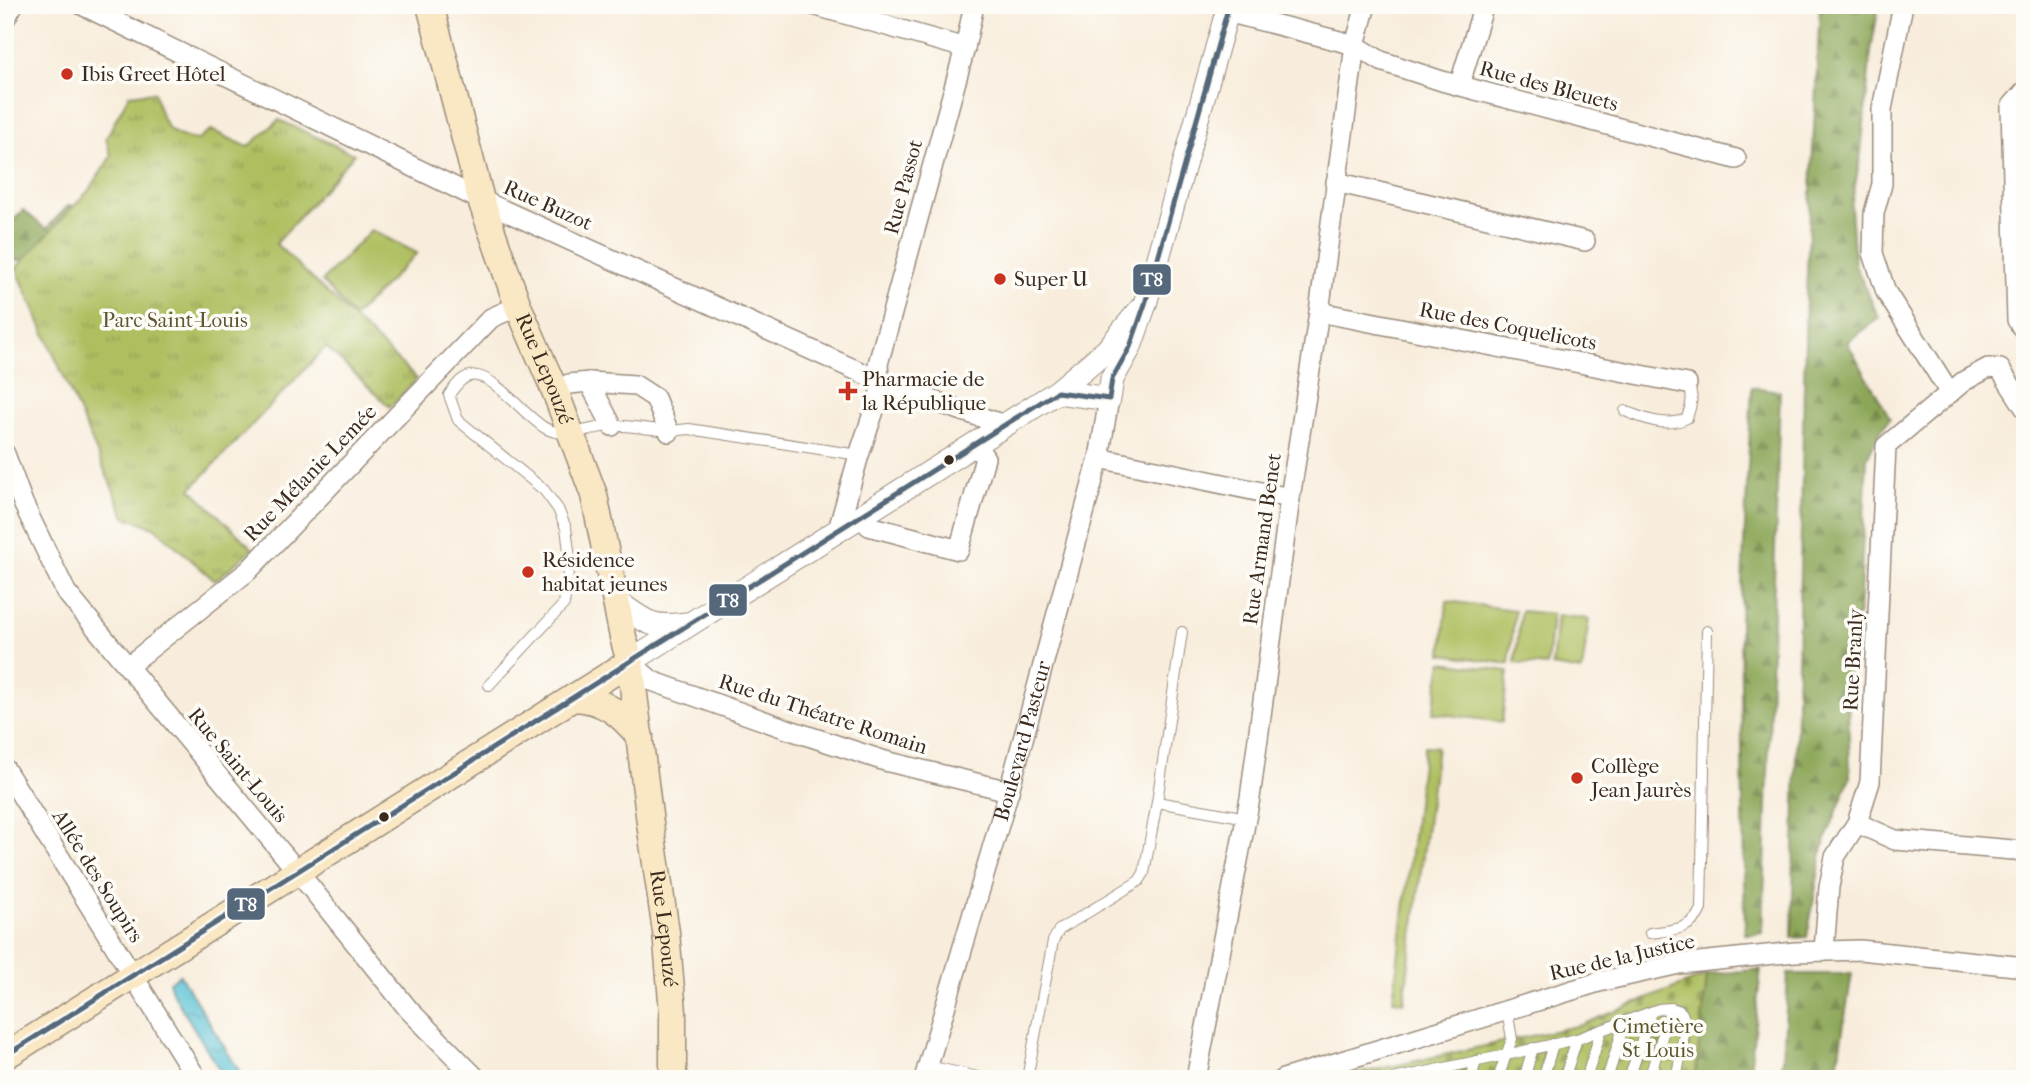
<svg xmlns="http://www.w3.org/2000/svg" width="2030" height="1084" viewBox="0 0 2030 1084" font-family="'IM FELL French Canon',serif">
<defs>
<pattern id="forest-firs" width="22" height="20" patternUnits="userSpaceOnUse" patternTransform="scale(1.75)"><rect width="22" height="20" fill="#8ba657"/><path d="M5 1l3.5 6h-7zM16 11l3.5 6h-7z" fill="#738747"/></pattern>
<pattern id="cemetery-stones" width="16" height="16" patternUnits="userSpaceOnUse" patternTransform="scale(1.75)"><rect width="16" height="16" fill="#afbf61"/><path d="M2 7V4a2 2 0 0 1 4 0v3zM10 15v-3a2 2 0 0 1 4 0v3z" fill="#909b4f"/></pattern>
<pattern id="park-tufts" width="24" height="20" patternUnits="userSpaceOnUse" patternTransform="scale(1.75)"><rect width="24" height="20" fill="#afbf61"/><path d="M3 7l-1-3M5 7V3M7 7l1-3M15 17l-1-3M17 17v-4M19 17l1-3" fill="none" stroke="#909b4f"/></pattern>
<pattern id="water-ripples" width="26" height="14" patternUnits="userSpaceOnUse" patternTransform="scale(1.75)"><rect width="26" height="14" fill="#58c1d4"/><path d="M2 4q2-2 4 0t4 0M15 11q2-2 4 0t4 0" fill="none" stroke="#4a9dab"/></pattern>
</defs>
<rect width="100%" height="100%" fill="#fdfcf7"/>
<filter id="ink" filterUnits="userSpaceOnUse"><feTurbulence type="fractalNoise" baseFrequency=".0143" numOctaves="2"/><feDisplacementMap in="SourceGraphic" scale="14" xChannelSelector="R" yChannelSelector="G"/><feConvolveMatrix kernelMatrix="1 2 1 2 8 2 1 2 1" color-interpolation-filters="sRGB"/></filter>
<filter id="wash" filterUnits="userSpaceOnUse"><feTurbulence type="fractalNoise" baseFrequency=".00686" numOctaves="4" result="noise"/><feDisplacementMap in="SourceGraphic" scale="28" xChannelSelector="R" yChannelSelector="G"/><feGaussianBlur stdDeviation="1.57" result="paint"/><feColorMatrix in="noise" values="0 0 0 0 0 0 0 0 0 0 0 0 0 0 0 0 0 1.4 0 .05"/><feComposite in="paint" operator="in"/></filter>
<g filter="url(#wash)">
<rect width="100%" height="100%" fill="#f8eddc"/>
<g fill="url(#forest-firs)" stroke="#63683a" stroke-width="2">
<path d="M1820,5H1879L1871,50L1861,154L1851,207L1855,265L1879,318L1847,342L1890,418L1879,433L1867,458L1859,614L1846,627L1850,777L1823,847L1807,937L1792,938L1806,293Z"/>
<path d="M68,206H85L44,258L5,261V230L23,210L46,229Z"/>
<path d="M1752,387L1780,391L1763,933L1745,934L1740,623Z"/>
<path d="M1761,969L1749,1079H1695L1707,975Z"/>
<path d="M1788,974H1852L1835,1079H1779L1783,1060Z"/>
</g>
<path fill="url(#cemetery-stones)" stroke="#757440" stroke-width="2" d="M1707,975L1695,1079H1334L1581,1025Z"/>
<path fill="url(#park-tufts)" stroke="#757440" stroke-width="2" d="M154,92C163,121 164,136 198,140L211,130L248,147L279,120L354,154L276,244L417,379L390,407L326,347L191,489L253,549L215,581L154,527L125,517L16,268L90,189L111,156L106,138L129,95Z"/>
<g fill="#afbf61" stroke="#757440" stroke-width="2">
<path d="M371,230L417,253L354,317L322,281Z"/>
<path d="M1447,601L1515,610L1509,664L1442,654Z"/>
<path d="M1521,611L1552,614L1547,666L1515,663Z"/>
<path d="M1557,615L1589,619L1582,671L1552,666Z"/>
<path d="M1442,662L1508,671L1502,722L1433,713Z"/>
<path d="M1424,746L1437,747L1404,1002L1393,1000Z"/>
</g>
<path fill="url(#water-ripples)" stroke="#4a7679" stroke-width="2" d="M180,975L244,1079H225L173,994L169,982Z"/>
</g>
<g filter="url(#ink)">
<g fill="none" stroke-linecap="round" stroke-linejoin="round">
<defs>
<g id="service">
<path d="M1625,411C1644,419 1667,428 1687,418C1691,406 1695,395 1687,384"/>
<path d="M489,685L564,604L570,558L566,528L558,509L544,490L458,420L449,395C456,385 464,373 478,376C498,380 525,416 545,428C564,439 589,428 609,426C636,424 658,434 689,429L859,455"/>
<path d="M1157,802L1182,632"/>
<path d="M1650,933C1671,930 1693,930 1701,909L1707,631"/>
<path d="M928,1066L987,1079"/>
<path d="M1027,1079L1053,941L1059,930L1139,881L1144,873L1157,802L1247,818"/>
<path d="M1393,1079L1506,1055L1512,1039L1507,1010"/>
<path d="M1471,1079L1476,1061"/>
<path d="M1498,1079L1506,1055L1577,1039L1659,1009C1666,1008 1675,1007 1681,1012C1690,1020 1678,1066 1676,1079"/>
<path d="M1524,1079L1533,1048"/>
<path d="M1543,1079L1553,1044"/>
<path d="M1564,1079L1577,1039"/>
<path d="M1586,1079L1601,1031"/>
<path d="M1607,1079L1625,1022"/>
<path d="M1629,1079L1651,1012"/>
<path d="M1649,1079L1671,1008"/>
</g>
<g id="minor">
<path d="M82,5L481,200L893,387L1004,425"/>
<path d="M813,5L965,48"/>
<path d="M1903,5L1882,109V184L1874,213L1873,253L1886,292L1950,393"/>
<path d="M1227,12L1355,45L1381,61L1442,81L1736,159"/>
<path d="M5,19L13,5"/>
<path d="M1459,86L1484,5"/>
<path d="M2025,91L2011,107L2017,320L2025,332"/>
<path d="M1336,182L1585,241"/>
<path d="M1319,312L1687,384"/>
<path d="M589,382L635,385L655,398L669,432"/>
<path d="M555,391L569,384L589,382L612,426"/>
<path d="M5,454L23,503L66,592L311,888L409,1010L477,1079"/>
<path d="M1099,458L1290,498"/>
<path d="M861,516L869,526L959,550L985,458L975,444"/>
<path d="M838,530L859,455L880,393L878,364L965,48L974,5"/>
<path d="M630,662L652,681L790,730L885,761L1009,791"/>
<path d="M128,666L248,571L491,318L518,306"/>
<path d="M5,769L197,1079"/>
<path d="M1857,823L1895,840L2025,851"/>
<path d="M1824,950L1829,887L1835,857L1857,823L1870,782L1886,446L1964,381L1988,368L2000,369L2025,408"/>
<path id="s1" d="M924,1079L1009,791L1099,458L1109,399"/>
<path d="M1196,1079L1250,798L1290,498L1319,312L1355,45L1366,5"/>
<path d="M1283,1079L1599,982L1679,964L1795,952L1860,950L2025,967"/>
</g>
<g id="tertiary">
<path d="M1057,392L1109,399L1112,379L1130,347L1145,304L1229,5"/>
<path d="M616,601C646,622 650,629 687,624"/>
<path d="M630,662L1057,392L1107,350L1145,304"/>
</g>
<g id="secondary">
<path id="s2" d="M430,5L481,200L518,306L555,391L594,495L623,637L630,662L650,823L666,932L673,1012V1079"/>
<path d="M573,698C604,699 621,714 640,737"/>
<path d="M5,1056L630,662"/>
</g>
</defs>
<use href="#service" stroke="#9a8c7d" stroke-width="12"/>
<use href="#minor" stroke="#9a8c7d" stroke-width="22"/>
<use href="#tertiary" stroke="#9a8c7d" stroke-width="25"/>
<use href="#secondary" stroke="#9a8c7d" stroke-width="29"/>
<use href="#service" stroke="#fff" stroke-width="10"/>
<use href="#minor" stroke="#fff" stroke-width="19"/>
<use href="#tertiary" stroke="#fff" stroke-width="23"/>
<use href="#secondary" stroke="#fae7c3" stroke-width="26"/>
<defs>
<path id="bus-1" d="M5,1056L1057,392L1109,399L1112,379L1130,347L1145,304L1229,5"/>
</defs>
<use href="#bus-1" stroke="#fdfcf7" stroke-width="10"/>
<use href="#bus-1" stroke="#55677a" stroke-width="5"/>
</g>
</g>
<g fill="#c8321e" stroke="#fdfcf7" stroke-width="2.5">
<circle cx="67" cy="74" r="7"/>
<circle cx="1000" cy="279" r="7"/>
<path d="M844.5 380.5h7v7h7v7h-7v7h-7v-7h-7v-7h7z"/>
<circle cx="528" cy="572" r="7"/>
<circle cx="1577" cy="778" r="7"/>
</g>
<g fill="#3b2a1e" stroke="#fdfcf7" stroke-width="2.5">
<circle cx="949" cy="460" r="6"/>
<circle cx="384" cy="817" r="6"/>
</g>
<g text-anchor="middle" stroke-width="7" stroke-linejoin="round" paint-order="stroke">
<g font-size="21" fill="#3b2a1e" stroke="#fdfcf7" text-anchor="start">
<text x="81" y="81">Ibis Greet Hôtel</text>
<text x="1014" y="286">Super U</text>
<text x="862" y="386">Pharmacie de<tspan x="862" dy="24">la République</tspan></text>
<text x="542" y="567">Résidence<tspan x="542" dy="24">habitat jeunes</tspan></text>
<text x="1591" y="773">Collège<tspan x="1591" dy="24">Jean Jaurès</tspan></text>
</g>
<g font-size="21" fill="#3b2a1e" stroke="#fdfcf7">
<text transform="translate(1549 86) rotate(15)" y="7">Rue des Bleuets</text>
<text transform="translate(903 187) rotate(-75)" y="7">Rue Passot</text>
<text transform="translate(548 205) rotate(24)" y="7">Rue Buzot</text>
<text transform="translate(1508 326) rotate(11)" y="7">Rue des Coquelicots</text>
<text dy="7" stroke="none"><textPath href="#s2" startOffset="382">Rue Lepouzé</textPath></text>
<text transform="translate(310 473) rotate(-46)" y="7">Rue Mélanie Lemée</text>
<text transform="translate(1262 539) rotate(-82)" y="7">Rue Armand Benet</text>
<text transform="translate(1853 660) rotate(-87)" y="7">Rue Branly</text>
<text transform="translate(823 714) rotate(18)" y="7">Rue du Théatre Romain</text>
<text dy="7" stroke="none"><textPath href="#s1" startOffset="352">Boulevard Pasteur</textPath></text>
<text transform="translate(238 765) rotate(50)" y="7">Rue Saint-Louis</text>
<text transform="translate(98 876) rotate(58)" y="7">Allée des Soupirs</text>
<text dy="7" stroke="none"><textPath href="#s2" startOffset="957">Rue Lepouzé</textPath></text>
<text transform="translate(1622 957) rotate(-13)" y="7">Rue de la Justice</text>
</g>
<g font-size="21" fill="#5e5732" stroke="#fdfcf7">
<text x="175" y="327">Parc Saint-Louis</text>
<text x="1658" y="1033">Cimetière<tspan x="1658" dy="24">St Louis</tspan></text>
</g>
</g>
<g stroke="#fdfcf7" stroke-width="2.5">
<rect x="1132" y="263" width="40" height="33" rx="7" fill="#55677a"/>
<rect x="708" y="583" width="40" height="34" rx="7" fill="#55677a"/>
<rect x="226" y="887" width="40" height="34" rx="7" fill="#55677a"/>
</g>
<g font-size="19" text-anchor="middle" font-weight="bold" fill="#fff">
<text x="1152" y="286">T8</text>
<text x="728" y="607">T8</text>
<text x="246" y="911">T8</text>
</g>
<rect width="2030" height="1084" fill="none" stroke="#fdfcf7" stroke-width="28"/>
</svg>
